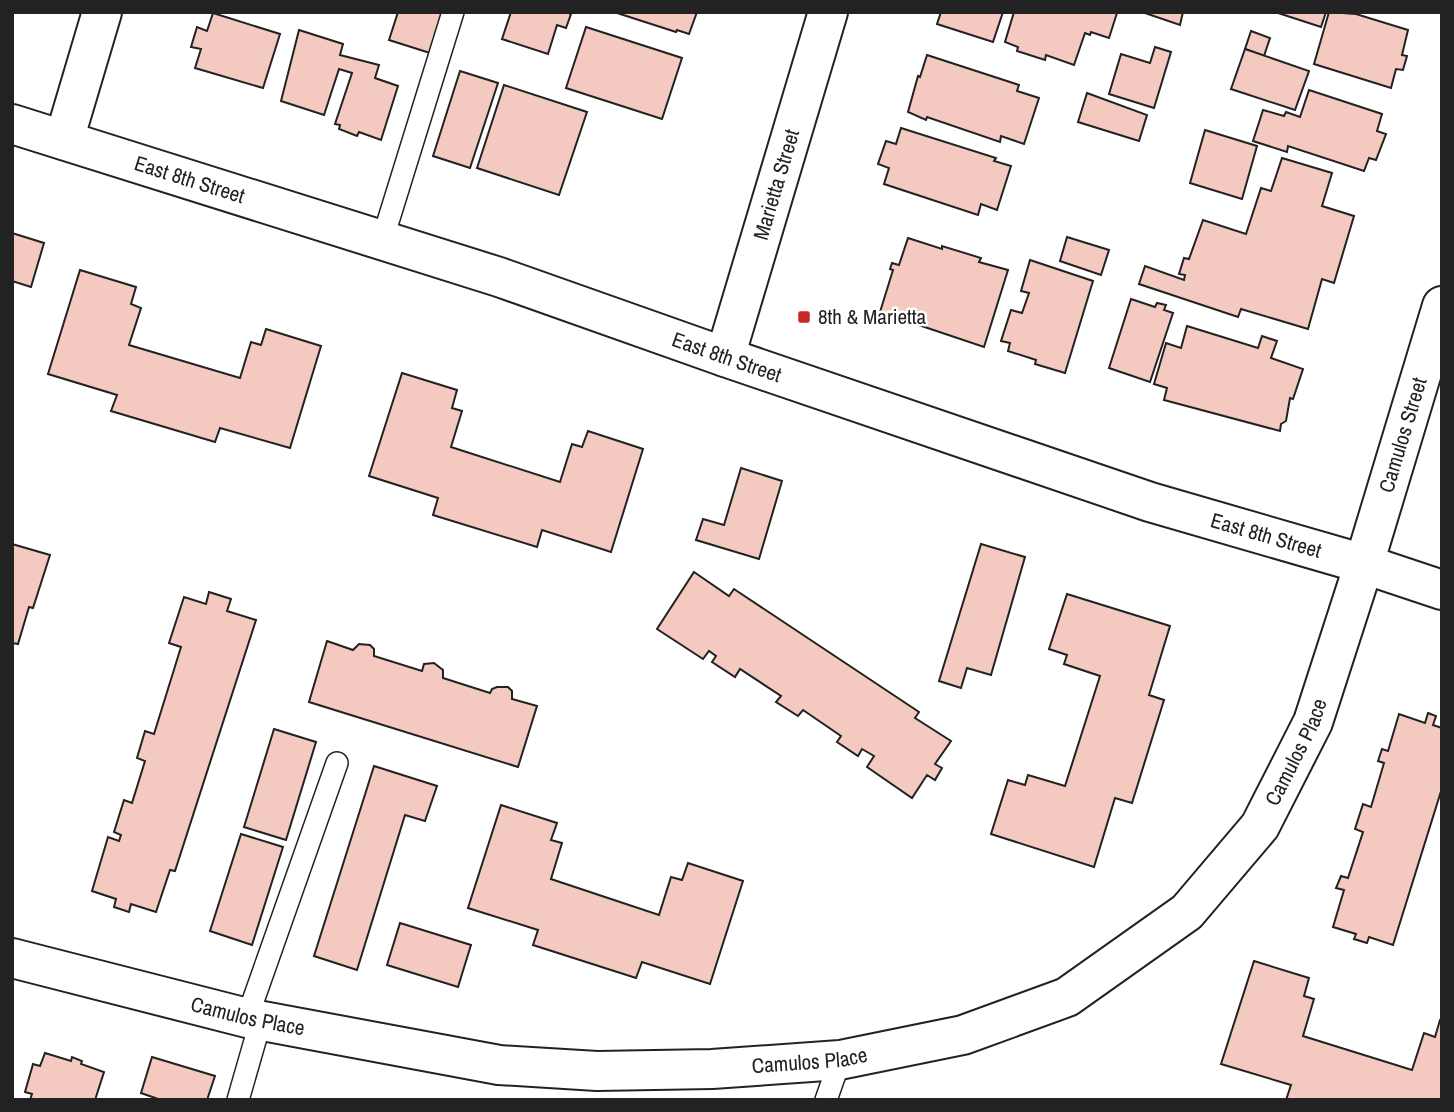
<svg xmlns="http://www.w3.org/2000/svg" width="1454" height="1112" viewBox="0 0 1454 1112" font-family="'Archivo Narrow',sans-serif">
<rect width="100%" height="100%" fill="#fff"/>
<g fill="#f3c9c0" stroke="#222" stroke-width="2">
<path d="M398,12H443L430,53L389,40Z"/>
<path d="M511,12H566L571,14L566,28L557,25L548,54L502,39Z"/>
<path d="M614,12H697L689,34L677,30L676,32Z"/>
<path d="M941,12H1003L993,42L937,24Z"/>
<path d="M1014,12H1114L1117,13L1109,38L1091,32L1090,35L1085,33L1074,65L1046,55L1045,60L1017,51L1018,47L1005,42Z"/>
<path d="M1142,12H1183L1180,25Z"/>
<path d="M1275,12H1326L1321,27Z"/>
<path d="M1329,12L1356,14L1408,30L1402,55L1407,56L1403,70L1396,69L1391,88L1314,64Z"/>
<path d="M213,13L280,34L263,88L195,68L201,49L191,47L197,27L207,31Z"/>
<path d="M586,27L682,58L662,119L566,88Z"/>
<path d="M299,30L343,44L340,55L379,65L375,78L398,86L381,140L359,132L357,136L339,129L340,125L335,124L352,73L339,69L324,115L281,101Z"/>
<path d="M1251,31L1270,38L1264,56L1245,49Z"/>
<path d="M1155,47L1171,52L1154,108L1109,94L1121,54L1150,63Z"/>
<path d="M1245,49L1309,71L1295,110L1231,89Z"/>
<path d="M927,55L1019,85L1017,91L1039,98L1024,144L1001,136L1000,142L927,117L926,120L908,112L918,76L920,77Z"/>
<path d="M460,71L498,83L470,168L433,156Z"/>
<path d="M504,85L587,112L559,195L477,168Z"/>
<path d="M1309,90L1382,114L1377,131L1386,134L1376,160L1369,158L1364,171L1288,146L1287,152L1253,141L1263,110L1284,116L1286,112L1300,117Z"/>
<path d="M1087,93L1147,115L1139,141L1078,122Z"/>
<path d="M901,128L996,158L994,161L1011,166L997,210L981,204L978,215L884,184L889,168L878,164L886,141L896,144Z"/>
<path d="M1205,130L1257,146L1242,199L1190,183Z"/>
<path d="M1282,158L1332,173L1322,206L1354,216L1334,283L1322,279L1308,329L1241,309L1238,317L1139,284L1145,266L1184,280L1185,275L1179,274L1184,258L1189,259L1203,220L1246,234L1261,188L1271,191Z"/>
<path d="M12,233L44,243L31,287L12,281Z"/>
<path d="M1067,237L1109,250L1101,275L1060,261Z"/>
<path d="M908,238L942,249V246L981,258L979,262L1008,270L984,347L880,312L893,270L890,269L892,263L899,265Z"/>
<path d="M1030,260L1093,281L1065,373L1035,364L1036,360L1008,351L1010,343L1001,341L1011,310L1022,313L1029,293L1021,291Z"/>
<path d="M80,270L136,287L131,304L141,308L129,345L240,378L251,342L261,345L266,329L321,346L290,448L220,428L215,442L111,411L117,395L48,374Z"/>
<path d="M1131,299L1155,307L1157,303L1166,305L1164,310L1173,313L1150,382L1109,368Z"/>
<path d="M1187,326L1258,348L1262,336L1277,341L1271,358L1303,369L1293,399L1290,398L1286,421L1281,424L1280,431L1164,400L1167,388L1154,384L1166,343L1181,348Z"/>
<path d="M402,373L457,390L452,408L462,411L451,447L560,482L572,444L582,447L588,431L643,449L611,552L542,530L537,547L433,515L438,498L369,476Z"/>
<path d="M741,468L782,481L759,559L696,540L703,519L724,525Z"/>
<path d="M12,544L50,555L33,608L29,607L18,644L12,643Z"/>
<path d="M981,544L1025,557L991,675L967,668L961,688L939,681Z"/>
<path d="M694,572L729,596L734,589L919,712L915,718L951,741L935,764L942,768L935,780L927,775L912,798L867,767L874,756L862,749L858,756L837,742L841,736L803,710L798,716L776,702L781,696L740,669L735,677L712,662L716,656L709,651L703,659L657,629Z"/>
<path d="M209,592L231,599L227,611L256,620L175,871L170,870L156,912L131,904L129,912L114,907L116,899L92,891L108,837L119,841L121,835L114,832L124,800L132,803L145,761L137,758L145,731L154,734L181,647L169,643L184,597L206,604Z"/>
<path d="M1067,594L1170,626L1149,695L1164,700L1132,803L1115,798L1094,867L991,834L1008,780L1025,785L1028,775L1065,786L1100,676L1064,664L1067,655L1049,649Z"/>
<path d="M327,641L353,650L359,644L370,645L374,649V656L422,671L424,664L434,663L443,670V678L490,693L492,689L497,687H508L512,691V699L537,706L518,767L309,702Z"/>
<path d="M1428,713L1436,716L1433,725L1442,728V788L1393,945L1369,937L1367,943L1354,939L1356,934L1333,927L1344,890L1336,888L1341,876L1348,878L1363,832L1355,829L1363,804L1371,807L1384,763L1378,761L1382,749L1388,751L1399,714L1425,723Z"/>
<path d="M274,729L316,742L286,840L244,827Z"/>
<path d="M374,766L437,786L425,821L405,815L357,970L314,956Z"/>
<path d="M501,805L557,823L551,840L562,843L551,879L659,915L671,877L682,880L688,863L743,881L710,984L642,962L636,978L533,945L538,930L468,908Z"/>
<path d="M241,834L283,847L252,945L210,931Z"/>
<path d="M400,923L471,945L458,987L387,965Z"/>
<path d="M1254,961L1309,978L1304,996L1314,999L1303,1036L1412,1070L1424,1033L1435,1037L1440,1020H1442V1100H1286L1291,1085L1221,1064Z"/>
<path d="M45,1053L71,1061L72,1057L82,1061L81,1064L104,1072L95,1100H30L32,1094L25,1092L33,1064L40,1066Z"/>
<path d="M152,1057L215,1076L207,1100H161L141,1093Z"/>
</g>
<g fill="none" stroke-linecap="round" stroke-linejoin="round">
<defs>
<g id="service">
<path d="M382,241L453,12"/>
<path d="M247,1018L337,763"/>
<path d="M238,1100L261,1020"/>
<path d="M826,1100L840,1060"/>
</g>
<g id="minor">
<path d="M64,140L102,12"/>
<path id="s1" d="M725,357L828,12"/>
<path id="s2" d="M12,958L247,1018L499,1065L597,1071L712,1069L840,1060L963,1035L1067,997L1187,912L1260,826L1313,722L1364,564L1442,306"/>
</g>
<g id="secondary">
<path id="s3" d="M12,124L499,277L725,357L1150,502L1364,564L1442,590"/>
</g>
</defs>
<use href="#service" stroke="#222" stroke-width="24"/>
<use href="#minor" stroke="#222" stroke-width="42"/>
<use href="#secondary" stroke="#222" stroke-width="42"/>
<use href="#service" stroke="#fff" stroke-width="21"/>
<use href="#minor" stroke="#fff" stroke-width="38"/>
<use href="#secondary" stroke="#fff" stroke-width="38"/>
</g>
<rect fill="#c62828" stroke="#fff" stroke-width="2.5" x="797" y="310" width="14" height="14" rx="3.5"/>
<g text-anchor="middle" stroke-width="5" stroke-linejoin="round" paint-order="stroke">
<g font-size="21" fill="#222" stroke="#fff">
<text dy="7" stroke="none"><textPath href="#s3" startOffset="186">East 8th Street</textPath></text>
<text dy="7" stroke="none"><textPath href="#s1" startOffset="180">Marietta Street</textPath></text>
<text dy="7" stroke="none"><textPath href="#s3" startOffset="752">East 8th Street</textPath></text>
<text dy="7" stroke="none"><textPath href="#s2" startOffset="1754">Camulos Street</textPath></text>
<text dy="7" stroke="none"><textPath href="#s3" startOffset="1320">East 8th Street</textPath></text>
<text dy="7" stroke="none"><textPath href="#s2" startOffset="1419">Camulos Place</textPath></text>
<text dy="7" stroke="none"><textPath href="#s2" startOffset="243">Camulos Place</textPath></text>
<text dy="7" stroke="none"><textPath href="#s2" startOffset="810">Camulos Place</textPath></text>
</g>
<g font-size="21" fill="#222" stroke="#fff" text-anchor="start">
<text x="818" y="324">8th &amp; Marietta</text>
</g>
</g>
<rect width="1454" height="1112" fill="none" stroke="#222222" stroke-width="28"/>
</svg>
